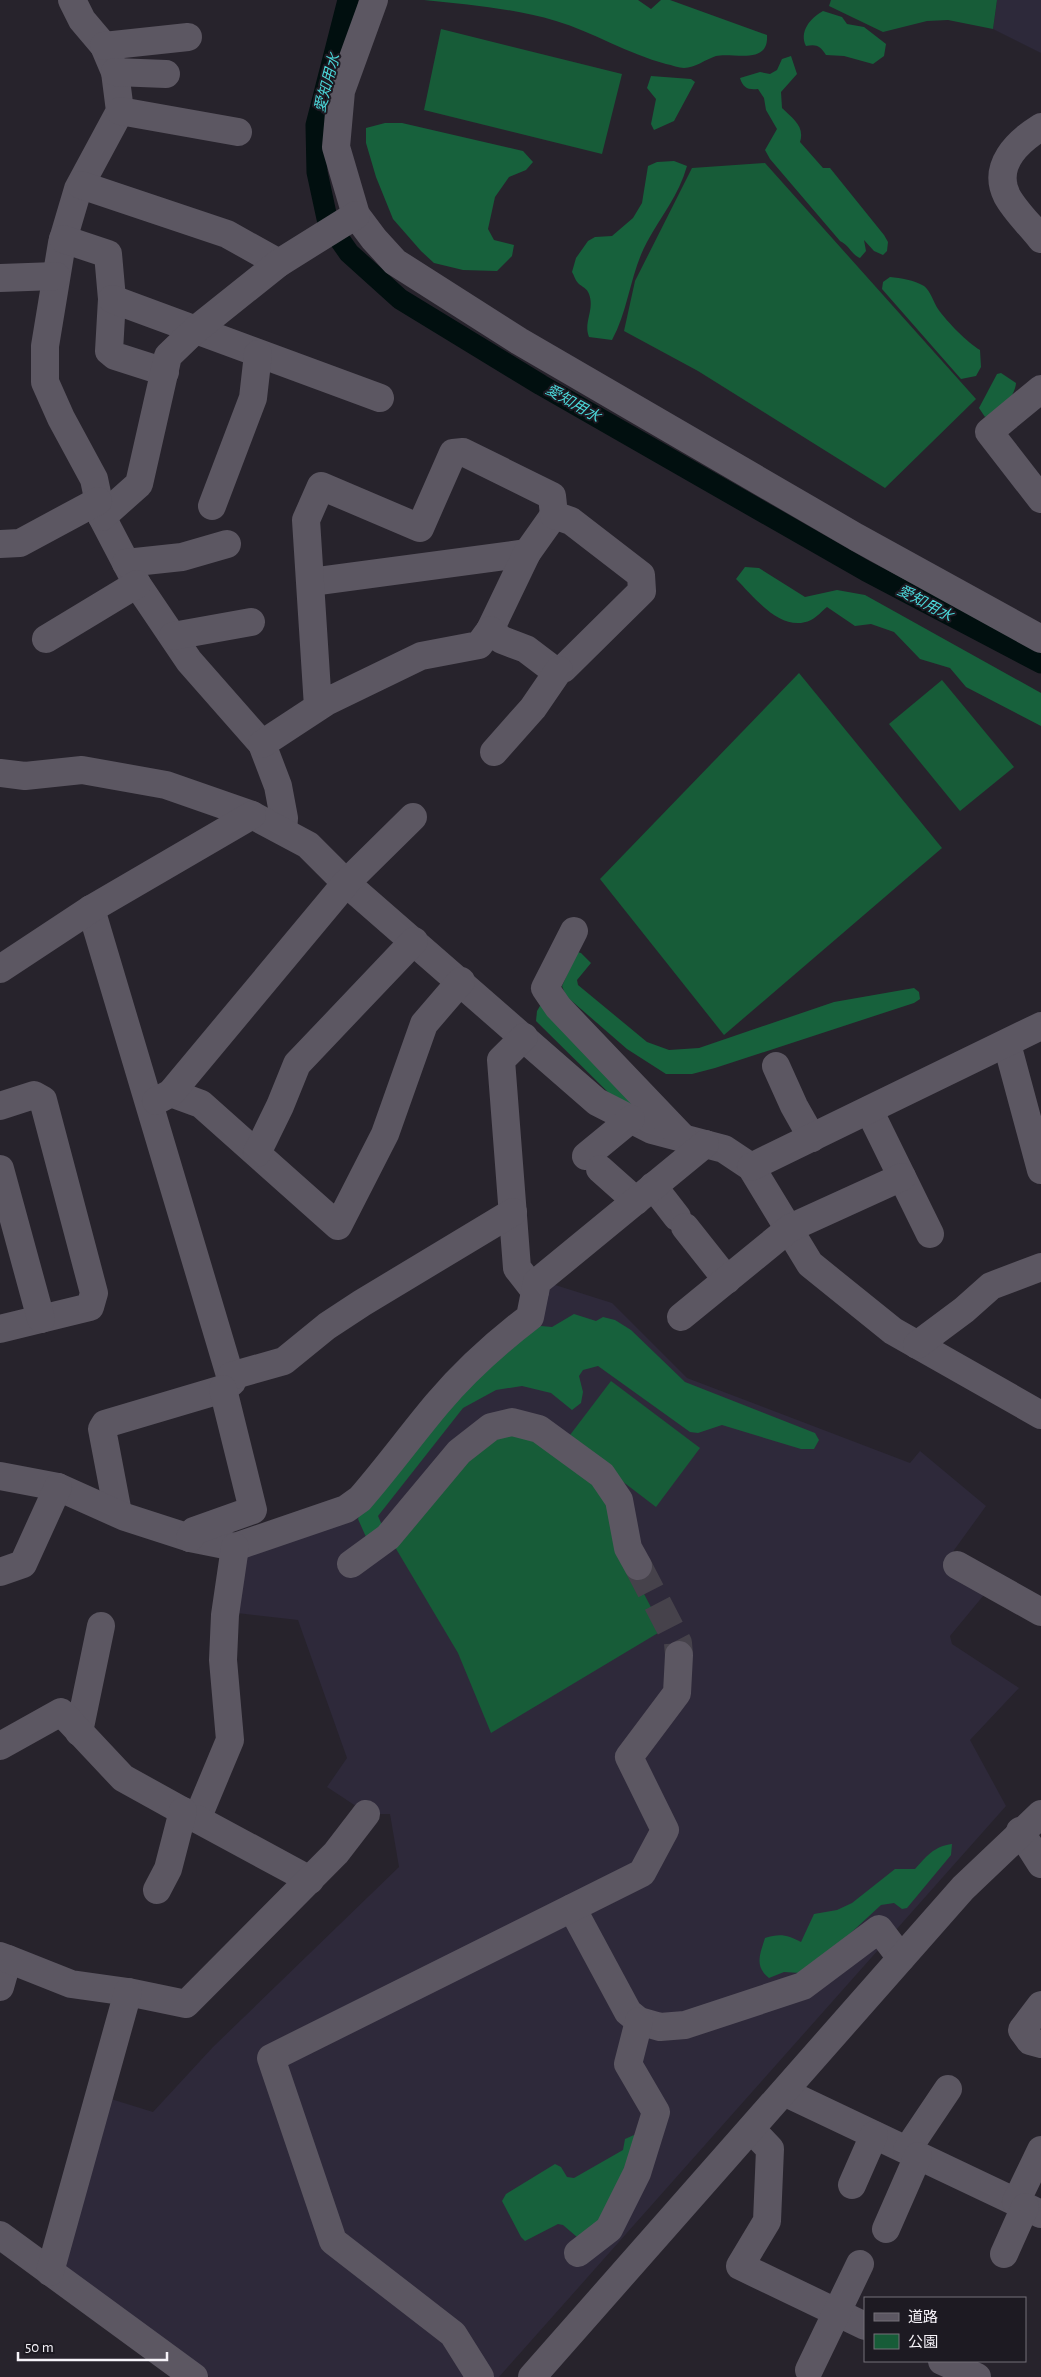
<svg xmlns="http://www.w3.org/2000/svg" width="1041" height="2377" viewBox="0 0 1041 2377" font-family="'Alegreya Sans','Noto Sans JP',sans-serif">
<rect width="100%" height="100%" fill="#27232c"/>
<path fill="#2e293a" d="M549,1283L612,1303L687,1378L910,1463L920,1451L986,1506L944,1564L988,1590L950,1636L952,1644L1019,1688L970,1740L1006,1806L499,2377H210L68,2276L64,2263L111,2099L153,2112L213,2047L399,1867L390,1814H368L327,1787L347,1758L298,1620L237,1613L247,1547L349,1515Z"/>
<path fill="#2d293a" d="M997,0H1041V53L993,29Z"/>
<g fill="#175c38">
<path d="M831,0H997L993,29L948,20L927,21L883,32L829,6Z"/>
<path d="M441,29L622,74L602,154L424,110Z"/>
<path d="M765,163L976,399L885,488L698,371L624,331L635,281L692,168Z"/>
<path d="M799,673L942,848L724,1035L600,879Z"/>
<path d="M942,680L1014,767L960,811L889,724Z"/>
<path d="M611,1381L700,1448L656,1507L567,1439Z"/>
<path d="M517,1429L598,1478L623,1554L663,1630L491,1733L458,1653L392,1542L464,1456Z"/>
</g>
<g fill="#17613c">
<path d="M424,0H638L651,9L661,0H670L767,35C769,66 733,52 716,56C706,59 695,68 684,68C679,68 672,65 666,64C628,54 593,32 556,21C513,8 469,5 424,0Z"/>
<path d="M823,11L842,17L847,24L864,27L886,44L884,56L873,64L844,56L826,55C820,46 817,44 806,46C799,32 810,18 823,11Z"/>
<path d="M791,56L797,74L781,92L782,108C793,119 805,126 800,142L823,168H830L884,235L888,242L887,251L883,255L874,251L864,240L866,251L860,258C851,254 849,245 840,241L770,159L765,150L777,129L766,110L764,98L758,89C748,90 743,88 740,78L760,72L770,74L777,70L782,59Z"/>
<path d="M651,76L691,79L695,82L674,121L654,130L651,124L656,99L647,88Z"/>
<path d="M385,123H402L523,151L533,162L526,170L509,177L495,197L488,229L494,240L514,245L512,256L497,271L463,270L434,263L421,251L393,219L376,177L366,143V128Z"/>
<path d="M674,161L687,166C679,195 661,216 647,242C630,273 629,309 612,340L589,337C583,322 595,310 589,294C587,288 582,287 578,283C575,280 574,275 572,272L576,258L588,241L595,237L612,236L633,218L642,203L648,166L657,162Z"/>
<path d="M890,277C901,278 914,280 924,286C930,290 934,303 938,309C948,323 967,342 980,350L981,367L976,376L961,379L882,289L883,282Z"/>
<path d="M1001,373L1016,383C1015,398 998,413 985,417L979,408L997,374Z"/>
<path d="M745,567L759,568L805,597L837,590L865,595L1041,693V726L966,687L950,668L920,659L894,632L871,624L855,626L827,607C822,611 817,617 811,620C782,634 754,597 736,579Z"/>
<path d="M577,952L581,953L591,963L577,980L578,985L647,1042L669,1050L699,1048L834,1002L914,988L919,992L920,999L914,1003L715,1068L692,1074H666L627,1049L566,996L562,986Z"/>
<path d="M547,1005L634,1106L616,1100L536,1021L537,1011L540,1006Z"/>
<path d="M574,1314L596,1321L603,1317L615,1320L631,1330L685,1382L815,1433L819,1440L814,1449H801L722,1425L698,1433L690,1432L598,1366L583,1370L579,1376L583,1392L581,1403L572,1410L551,1393L522,1386L496,1390L463,1408L378,1516L385,1532L366,1537L358,1519L360,1513L449,1406L498,1355L541,1326L552,1327Z"/>
<path d="M952,1844L951,1855L907,1908L902,1909L894,1903L881,1905L815,1966L800,1973L784,1972L769,1978C754,1966 760,1954 765,1938C780,1933 788,1935 801,1942L814,1914L837,1910L852,1903L895,1869H915C926,1857 934,1846 952,1844Z"/>
<path d="M634,2135L641,2138L603,2223L577,2237L563,2225L558,2224L525,2241L521,2237L502,2201L506,2194L555,2164L561,2167L567,2177L574,2178L623,2150L625,2139Z"/>
</g>
<g fill="none" stroke-linecap="round" stroke-linejoin="round">
<path stroke="#010f0f" stroke-width="21" d="M348,0L316,125L317,172L328,223L349,253L400,299L541,385L866,571L1041,663"/>
<path stroke="#46424b" stroke-width="28" stroke-dasharray="28 14" stroke-linecap="butt" d="M638,1566L678,1643L679,1655"/>
<g stroke="#5c5762" stroke-width="28">
<path d="M72,0L82,20L104,46L115,72L120,111L78,189L62,243L45,346V382L61,418L94,479L102,517L137,584L189,661L262,744L278,786L284,818L283,831"/>
<path d="M374,0L341,91L336,147L356,215L374,239L395,262L519,341L856,537L1041,639"/>
<path d="M104,46L188,37"/>
<path d="M115,72L166,74"/>
<path d="M120,111L238,132"/>
<path d="M1041,127C1017,142 992,166 1007,196C1015,211 1031,226 1041,239"/>
<path d="M81,185L227,234L279,263"/>
<path d="M63,239L108,254L112,299L109,351L115,356L165,372"/>
<path d="M0,278L56,276"/>
<path d="M112,299L380,398"/>
<path d="M1041,389L989,432L1041,499"/>
<path d="M212,506L253,398L258,354"/>
<path d="M102,517L139,484L168,356L194,331L279,263L356,215"/>
<path d="M0,544L20,543L98,501"/>
<path d="M126,563L182,557L227,544"/>
<path d="M311,582L527,553"/>
<path d="M490,630L527,553L554,515"/>
<path d="M173,636L251,622"/>
<path d="M46,639L137,584"/>
<path d="M262,744L326,702L421,656L479,645L490,630L502,640L526,649L555,671L563,669L642,591L641,575L571,521L554,515L552,496L463,452L453,453L420,528L321,486L306,520L318,707"/>
<path d="M494,752L533,708L559,670"/>
<path d="M0,773L25,776L82,770L166,785L252,815L308,845L346,883L597,1102L652,1130L724,1149L751,1167L810,1264L893,1331L1041,1415"/>
<path d="M91,909L232,1382L223,1389L105,1424L102,1429L118,1513"/>
<path d="M574,931L545,988L558,1007L683,1138"/>
<path d="M0,969L91,909L252,815"/>
<path d="M524,1037L501,1060L517,1268L535,1291"/>
<path d="M1007,1044L1041,1170"/>
<path d="M776,1066L794,1106L812,1138"/>
<path d="M171,1093L201,1104L338,1226L385,1134L424,1024L461,981"/>
<path d="M156,1101L171,1093L346,883L413,817"/>
<path d="M0,1106L34,1095L43,1100L94,1293L90,1307L0,1329"/>
<path d="M869,1110L930,1234"/>
<path d="M257,1153L280,1106L297,1064L414,941"/>
<path d="M586,1156L631,1119"/>
<path d="M751,1167L1041,1026"/>
<path d="M0,1169L41,1319"/>
<path d="M600,1169L636,1201"/>
<path d="M653,1186L677,1217"/>
<path d="M685,1227L727,1280"/>
<path d="M681,1317L790,1228L902,1177"/>
<path d="M917,1345L964,1310L991,1286L1041,1267"/>
<path d="M231,1376L284,1361L327,1326L362,1303L513,1212"/>
<path d="M0,1476L58,1487L125,1517L190,1538L235,1547L346,1509L360,1499C387,1468 411,1435 437,1404C465,1371 496,1343 530,1317L537,1282L705,1144"/>
<path d="M190,1538L194,1531L253,1510L223,1389"/>
<path d="M351,1564L388,1537L459,1452L491,1427L512,1422L539,1429L602,1475L619,1500L628,1548L638,1566"/>
<path d="M957,1565L1041,1612"/>
<path d="M0,1572L23,1564L58,1487"/>
<path d="M79,1732L101,1626"/>
<path d="M0,1746L61,1712L123,1778L197,1819L230,1740L223,1660L225,1615L235,1547"/>
<path d="M197,1819L310,1880"/>
<path d="M1020,1831L1041,1864"/>
<path d="M157,1890L168,1869L183,1811"/>
<path d="M572,1908L628,2012L639,2021L660,2027L685,2025L803,1986L879,1929L901,1958"/>
<path d="M0,1956L8,1959L0,1987"/>
<path d="M8,1959L71,1984L128,1992L186,2004L336,1853L366,1814"/>
<path d="M1041,2005L1022,2030L1030,2041L1041,2044"/>
<path d="M784,2092L1041,2214"/>
<path d="M752,2130L770,2149L767,2221L740,2266L865,2326"/>
<path d="M907,2150L948,2089"/>
<path d="M852,2185L874,2135"/>
<path d="M1016,2202L1041,2150"/>
<path d="M886,2229L918,2156"/>
<path d="M0,2235L194,2377"/>
<path d="M578,2253L609,2229L637,2173L656,2112L628,2064L639,2021"/>
<path d="M1004,2254L1025,2207"/>
<path d="M50,2272L128,1992"/>
<path d="M942,2361L977,2377"/>
<path d="M809,2370L860,2264"/>
<path d="M480,2377L453,2334L333,2241L271,2058L642,1873L665,1830L629,1757L677,1693L679,1655"/>
<path d="M532,2377L963,1888L1041,1814"/>
</g>
</g>
<g text-anchor="middle" stroke-width="4" stroke-linejoin="round" paint-order="stroke">
<g font-size="15" font-style="italic" fill="#4bd8da" stroke="#1d1a22">
<text transform="translate(327 83) rotate(-75)" y="5">愛知用水</text>
<text transform="translate(573 403) rotate(30)" y="5">愛知用水</text>
<text transform="translate(925 603) rotate(28)" y="5">愛知用水</text>
</g>
</g>
<rect x="864" y="2297" width="162" height="65" fill="#1d1a22" stroke="#747178"/>
<rect x="874" y="2313" width="25" height="8" fill="#5c5762" stroke="#747178"/>
<text x="908" y="2322" font-size="15" fill="#f6f3f9">道路</text>
<rect x="874" y="2334" width="25" height="15" fill="#175c38" stroke="#747178"/>
<text x="908" y="2347" font-size="15" fill="#f6f3f9">公園</text>
<path d="M18 2352v8h149v-8" fill="none" stroke="#f6f3f9" stroke-width="2.5"/>
<text x="25" y="2352" font-size="15" fill="#f6f3f9" stroke="#1d1a22" stroke-width="4" paint-order="stroke">50 m</text>
</svg>
